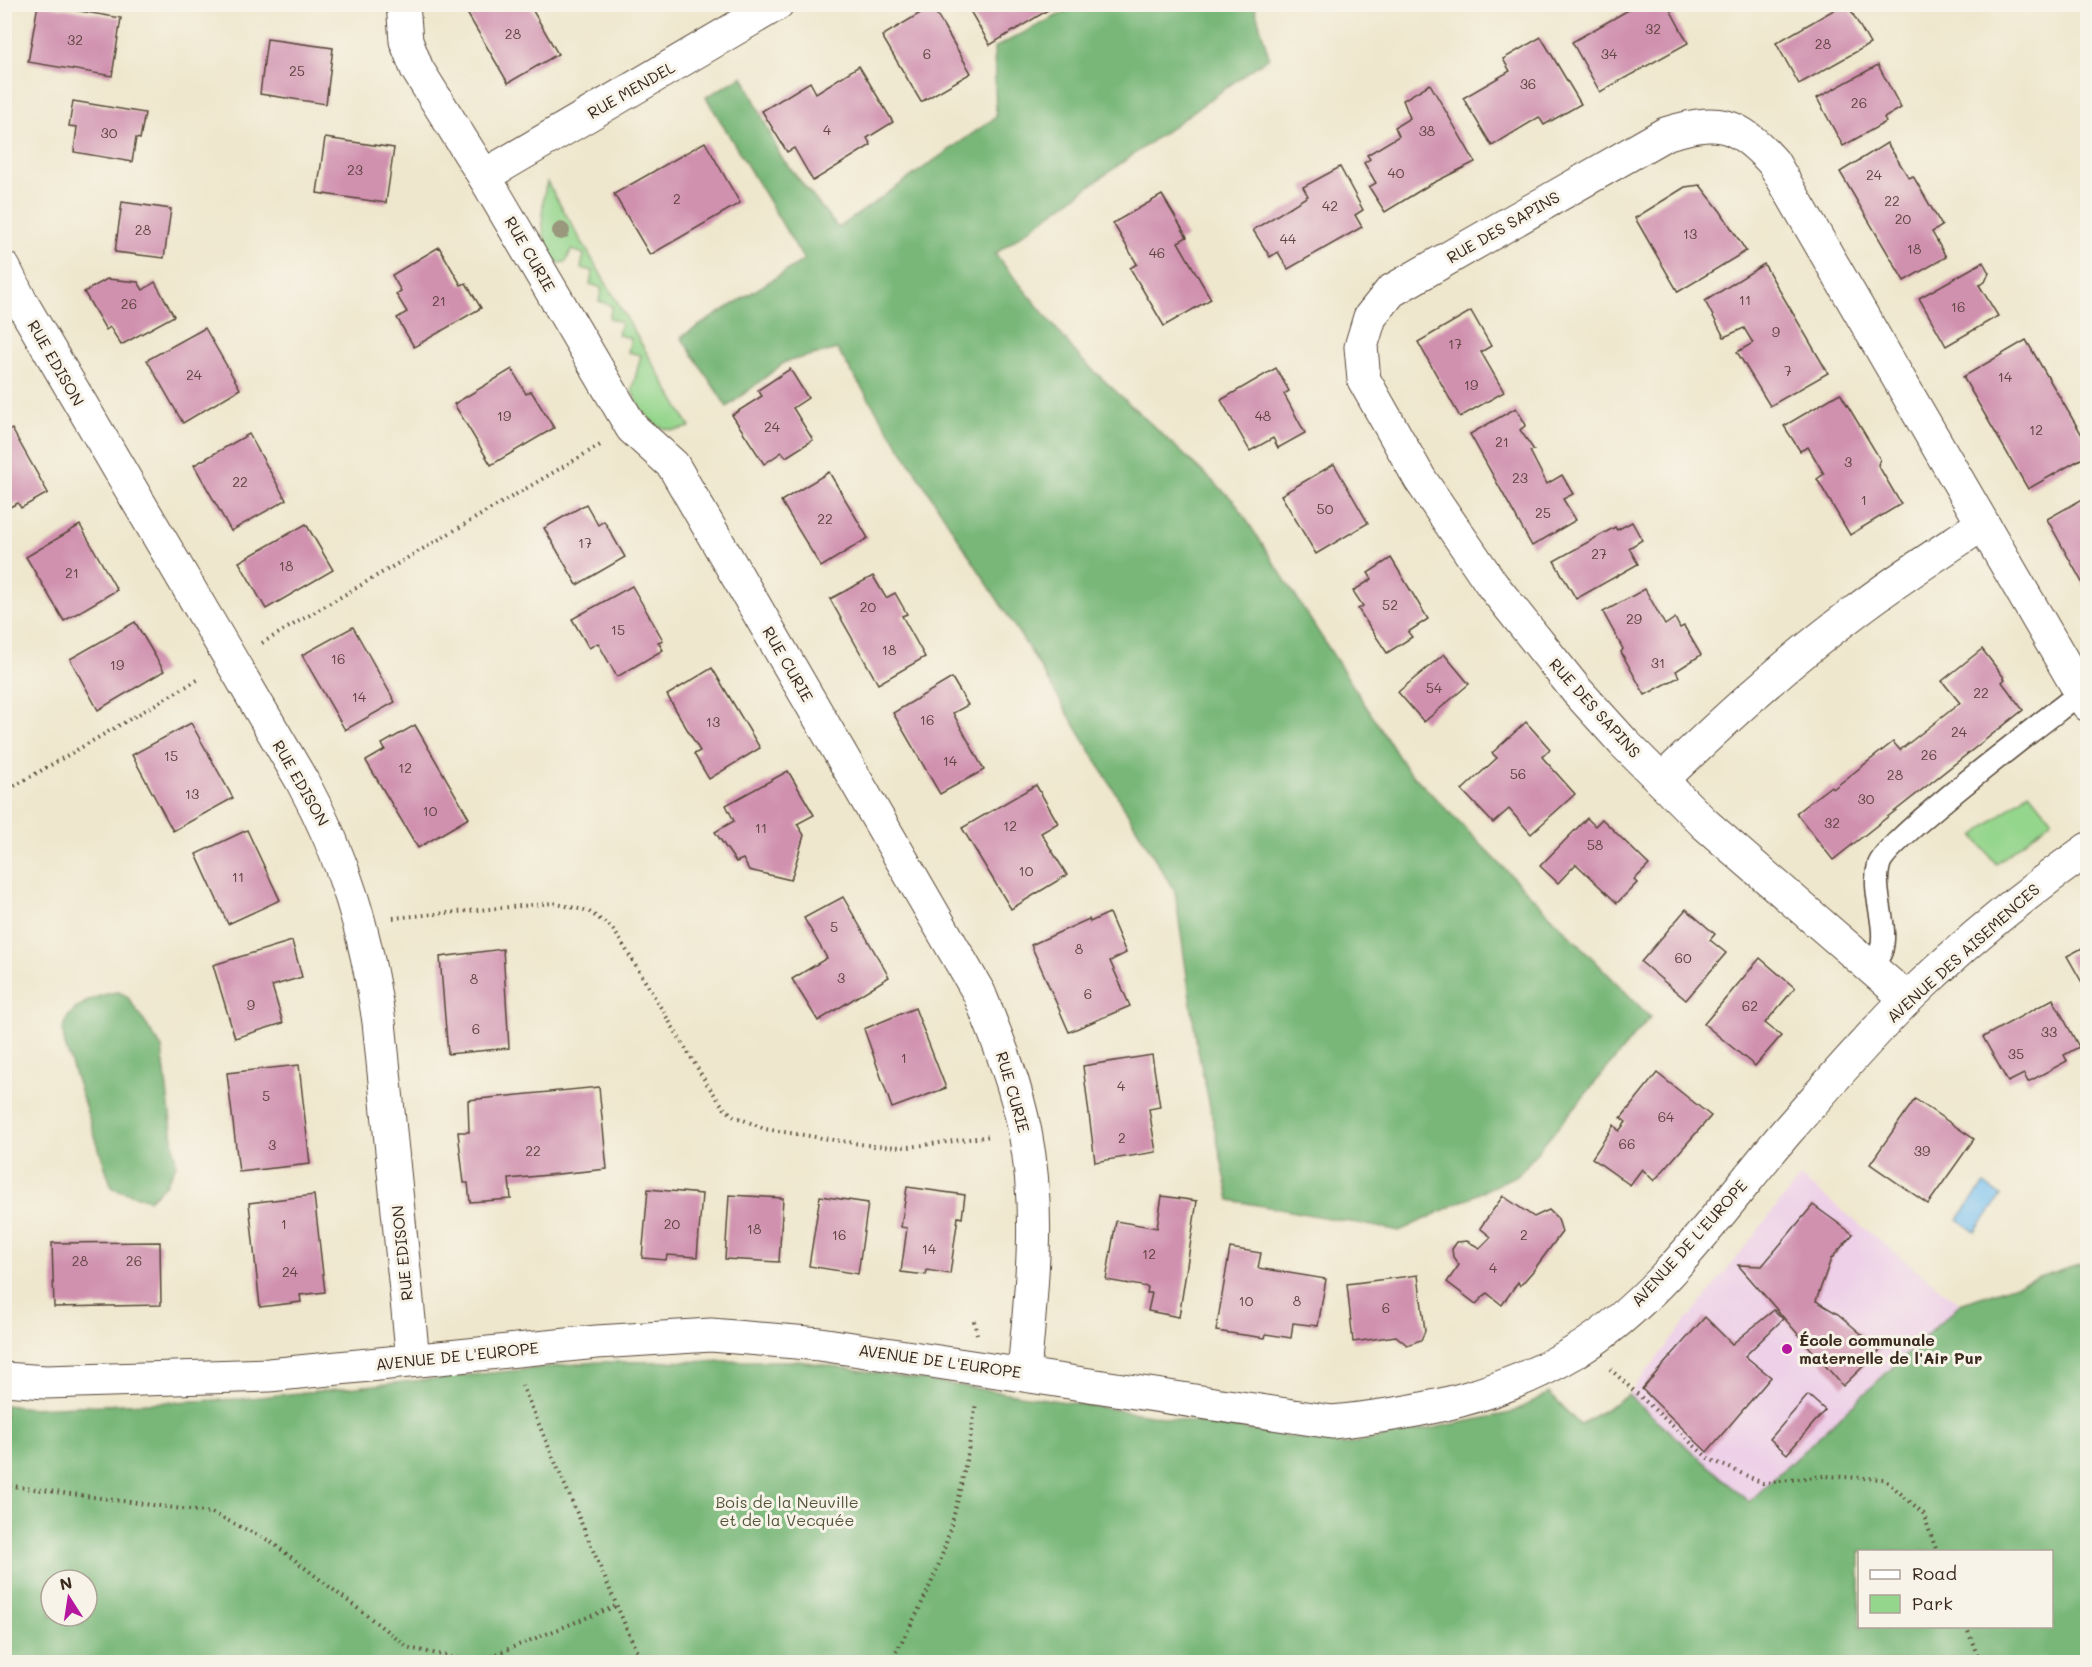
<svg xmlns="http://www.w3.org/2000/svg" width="2092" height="1667" viewBox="0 0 2092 1667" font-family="Mali,sans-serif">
<rect width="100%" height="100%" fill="#f7f3e8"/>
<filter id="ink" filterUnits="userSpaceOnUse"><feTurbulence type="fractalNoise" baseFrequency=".0167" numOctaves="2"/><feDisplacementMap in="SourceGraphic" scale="12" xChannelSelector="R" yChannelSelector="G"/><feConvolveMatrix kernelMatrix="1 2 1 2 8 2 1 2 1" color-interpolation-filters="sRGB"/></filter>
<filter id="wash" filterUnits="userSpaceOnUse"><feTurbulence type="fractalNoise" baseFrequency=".008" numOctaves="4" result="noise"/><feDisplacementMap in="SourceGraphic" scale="24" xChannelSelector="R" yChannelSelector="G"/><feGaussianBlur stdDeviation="1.35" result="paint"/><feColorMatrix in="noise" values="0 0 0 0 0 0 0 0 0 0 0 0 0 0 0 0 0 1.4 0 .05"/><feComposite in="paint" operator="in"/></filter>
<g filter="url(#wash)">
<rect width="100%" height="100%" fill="#efe7cd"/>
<path fill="#eed0e8" d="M1800,1177L1960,1304L1749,1502L1628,1395Z"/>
<g fill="#95d68d" stroke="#688056" stroke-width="1.5">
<path d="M547,182L690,427C659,438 644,417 632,391L641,355L628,352L631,338L618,335L621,322L609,318L612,306L599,301L602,288L590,284L593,271L581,268L584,254L571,250L566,262L559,263C538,250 541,202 547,182Z"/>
<path d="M2029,792L2052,820L1996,864L1974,836Z"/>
</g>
<g fill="#78b778" stroke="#5a704b" stroke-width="1.5" fill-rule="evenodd">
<path d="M1078,5H1254L1269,57L995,254L1081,359L1235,502L1405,767L1650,1017L1519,1174L1400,1231L1230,1200L1197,1046L1175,892L1031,652L837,349L785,362L727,407L681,337L804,260L706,97L743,76L781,157L838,228L996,117L994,48Z"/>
<path d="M118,992L127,996L162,1048L176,1165L166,1184L149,1200L112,1188L65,1045C64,1040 62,1031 64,1026C69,1006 100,994 118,992Z"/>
<path d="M2087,1261V1662H5V1405L32,1408L241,1399L597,1362L799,1361L1344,1445L1511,1413L1549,1393L1580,1425L1628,1395L1749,1502L1960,1304ZM1860,1552H2052V1626H1860ZM51,1580H87V1616H51Z"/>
</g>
<path fill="#77c1f0" stroke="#597687" stroke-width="1.5" d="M1984,1184L2001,1196L1975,1232L1958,1219Z"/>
<g id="blocks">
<g fill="#d091af">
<path d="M38,4L121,18L112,76L28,62Z"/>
<path d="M482,4H529L558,54L508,83L467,13Z"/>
<path d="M966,4H1058L990,45Z"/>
<path d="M1639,4H1667L1688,43L1600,92L1572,42Z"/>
<path d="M1844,4H1847L1870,44L1799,84L1776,43Z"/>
<path d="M932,6L971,73L921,102L882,36Z"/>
<path d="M1541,37L1581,104L1544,125L1539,117L1492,146L1463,98L1510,71L1503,59Z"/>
<path d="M267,39L333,48L326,104L260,94Z"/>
<path d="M1878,65L1901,108L1884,118L1886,122L1843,146L1817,98Z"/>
<path d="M859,66L893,122L867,138L871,145L813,181L794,148L787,152L762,111L810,82L816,93Z"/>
<path d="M1430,84L1475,162L1429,185L1385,212L1369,187L1376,183L1364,163L1370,159L1367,155L1399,136L1395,127L1410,118L1403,100Z"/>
<path d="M73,101L145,113L140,139L136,138L132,162L74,152L77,127L69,126Z"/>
<path d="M325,138L394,148L386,203L317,193Z"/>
<path d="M705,142L740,203L650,255L614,194Z"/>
<path d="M1887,143L1909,178L1913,176L1942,226L1932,232L1946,257L1904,281L1840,172Z"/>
<path d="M1340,167L1363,210L1355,215L1362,227L1288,269L1278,252L1270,257L1253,230L1308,196L1303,187Z"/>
<path d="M1700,185L1721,212L1746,251L1678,292L1635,218L1685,187Z"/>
<path d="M1162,195L1187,237L1178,242L1211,299L1164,326L1130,268L1137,264L1113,223Z"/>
<path d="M122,202L171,209L164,258L115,252Z"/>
<path d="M439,247L461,285L466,283L481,308L414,347L397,318L407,312L396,294L401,291L392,275Z"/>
<path d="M1983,262L1989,273L1985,282L1979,285L1998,316L1946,346L1919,298Z"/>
<path d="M1764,264L1828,373L1770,406L1737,352L1753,343L1744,328L1724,337L1705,301Z"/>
<path d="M107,279L138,282L143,290L155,282L174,316L121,345L110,327L106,330L84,292Z"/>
<path d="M1471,311L1491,346L1481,352L1504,392L1460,417L1418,342Z"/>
<path d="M205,328L240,389L183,423L147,360Z"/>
<path d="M2026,340L2088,445V455L2028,489L1963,377Z"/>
<path d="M1276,368L1289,391L1284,394L1305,433L1278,448L1273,438L1250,451L1221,400Z"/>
<path d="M512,369L526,394L531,391L554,428L491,465L454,404Z"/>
<path d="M790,369L808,398L793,408L813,440L786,457L782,452L764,464L732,415L762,396L758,390Z"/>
<path d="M1840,393L1880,459L1878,465L1901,504L1850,535L1817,479L1824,474L1814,457L1808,447L1800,451L1784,426Z"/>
<path d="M1516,408L1526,425L1520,430L1534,450L1530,451L1547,484L1562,475L1573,494L1563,499L1576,520L1532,546L1470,434Z"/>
<path d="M12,429L48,493L21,508L18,503L4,510V433Z"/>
<path d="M249,434L286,500L231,531L194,465Z"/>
<path d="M1334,464L1368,523L1316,554L1281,495Z"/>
<path d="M829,472L868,538L821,567L781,501Z"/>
<path d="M2088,496V593L2047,519Z"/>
<path d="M586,504L598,525L604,521L625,557L577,585L544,528Z"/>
<path d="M1632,522L1642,540L1629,548L1638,564L1576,599L1554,561L1615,527L1617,530Z"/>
<path d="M306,524L333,570L266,609L239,562Z"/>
<path d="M80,525L117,590L64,621L26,557Z"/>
<path d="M1391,558L1428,619L1408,632L1412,637L1387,653L1358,609L1363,606L1353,591L1372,579L1368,573Z"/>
<path d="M873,576L886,598L895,593L907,614L902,616L925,657L878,684L830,599Z"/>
<path d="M632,586L663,640L658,642L663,650L617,677L598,643L589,648L572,619Z"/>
<path d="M1645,589L1665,625L1675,618L1680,628L1684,626L1701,655L1676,671L1679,677L1645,695L1621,652L1623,649L1603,612Z"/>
<path d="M135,622L164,671L98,710L70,659Z"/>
<path d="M353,627L395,702L345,730L302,655Z"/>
<path d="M1982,649L2005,679L2002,682L2023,710L1833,860L1796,813L1831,786L1833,789L1893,742L1900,750L1960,703L1942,681Z"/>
<path d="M1444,654L1469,684L1424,722L1398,692Z"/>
<path d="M712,668L760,748L709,779L694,754L700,751L667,695Z"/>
<path d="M952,678L968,705L953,713L984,770L940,794L893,713Z"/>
<path d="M1526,722L1550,749L1542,757L1575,794L1531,834L1509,809L1493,823L1462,790L1497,758L1492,753Z"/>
<path d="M191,723L233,798L173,831L132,755Z"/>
<path d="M415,725L469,818L418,848L366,761L385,750L382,744Z"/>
<path d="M788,771L814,815L797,824L804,835L791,880L749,870L743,859L736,862L715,832L734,821L726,805Z"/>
<path d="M1036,785L1058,823L1041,833L1067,875L1011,909L962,828Z"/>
<path d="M1587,818L1595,826L1602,819L1649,865L1634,880L1637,883L1617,903L1576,864L1558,883L1540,866Z"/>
<path d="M247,830L280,900L228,924L196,854Z"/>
<path d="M843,897L889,977L818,1021L792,979L827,958L804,918Z"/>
<path d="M1686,909L1715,934L1710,940L1726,953L1686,1000L1641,962Z"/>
<path d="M1109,913L1126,953L1110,961L1130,1006L1069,1032L1031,945L1089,919L1090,922Z"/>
<path d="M292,941L302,977L272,986L283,1023L235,1038L213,965Z"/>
<path d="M2088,945V993L2067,956Z"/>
<path d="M503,949L509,1048L448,1054L440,957Z"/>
<path d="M1760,958L1795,988L1765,1023L1781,1036L1755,1066L1704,1024Z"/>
<path d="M2053,999L2079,1047L2064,1055L2067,1061L2028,1082L2024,1074L2008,1082L1983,1037Z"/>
<path d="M915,1008L946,1088L892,1108L864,1029Z"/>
<path d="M1152,1055L1160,1107L1149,1109L1156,1152L1095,1162L1083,1066Z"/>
<path d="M299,1065L310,1164L239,1172L227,1073Z"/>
<path d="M1657,1073L1711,1116L1654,1181L1642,1169L1630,1185L1592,1158L1614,1125L1619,1131L1626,1122L1621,1118Z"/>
<path d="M599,1087L607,1169L509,1179L511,1199L470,1202L468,1183H464L458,1132H469L468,1100Z"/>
<path d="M1915,1099L1974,1139L1928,1204L1870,1164Z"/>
<path d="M907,1187L965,1195L962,1218L958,1217L950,1274L927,1270L926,1275L901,1272L907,1228L901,1227Z"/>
<path d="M648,1189L702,1194L697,1257L667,1255L666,1260L642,1258Z"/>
<path d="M314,1195L325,1292L300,1295L301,1302L260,1307L249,1203Z"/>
<path d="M729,1195L783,1198L779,1262L725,1259Z"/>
<path d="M820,1196L868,1203L858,1274L809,1266Z"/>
<path d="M1162,1196L1197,1201L1179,1317L1148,1311L1152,1293H1147L1148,1287L1106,1280L1116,1221L1157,1228Z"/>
<path d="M1503,1196L1534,1217L1549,1210L1558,1219L1562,1232L1533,1271L1520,1286L1518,1282L1502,1305L1487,1293L1476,1304L1447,1282L1459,1265L1453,1257L1452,1249L1457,1242L1467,1241L1480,1248L1491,1237L1480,1228Z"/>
<path d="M1813,1205L1853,1234L1831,1259L1816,1301L1838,1314L1880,1350L1843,1386L1738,1265L1762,1266Z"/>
<path d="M160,1242L161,1305L54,1307L52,1243Z"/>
<path d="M1230,1248L1261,1253L1258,1268L1326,1279L1318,1326L1293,1323L1291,1338L1266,1334L1265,1338L1216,1331Z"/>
<path d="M1418,1275L1425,1331L1421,1340L1407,1345L1396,1336L1353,1342L1347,1284Z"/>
<path d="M1774,1310L1783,1319L1745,1356L1771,1377L1707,1452L1642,1389L1705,1317L1732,1344Z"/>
<path d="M1808,1395L1825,1410L1787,1454L1770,1439Z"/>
</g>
</g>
</g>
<g filter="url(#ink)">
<use href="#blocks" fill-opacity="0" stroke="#564638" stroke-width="1.5"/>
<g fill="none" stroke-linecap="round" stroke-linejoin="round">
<defs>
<path id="service" d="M1871,967C1874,962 1879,957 1881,951C1889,926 1871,892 1879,865C1885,841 2050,717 2080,693"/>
<g id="minor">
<path d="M403,4L406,41L417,69L432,93L484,176L632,428L673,465L979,993C997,1038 1016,1084 1025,1132C1041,1212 1031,1293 1024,1373"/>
<path d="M484,176L777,4"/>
<path d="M4,268L20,300L302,781C345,860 366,933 379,1022L413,1360"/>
<path d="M1662,780C1724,720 1787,662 1856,611C1896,580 1939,553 1981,525"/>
<path d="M1907,999L1705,824L1624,743L1577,691L1493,586L1420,479L1364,380L1361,347L1370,317L1391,291L1665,134C1717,118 1736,121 1773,162L2088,705"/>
<path d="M4,1379L46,1382L269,1375L597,1342L711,1335L820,1344L1332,1422C1420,1413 1498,1398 1575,1352C1660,1301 1724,1204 1788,1130C1827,1086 1865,1041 1907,999C1963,944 2024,894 2088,849"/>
</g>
</defs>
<use href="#service" stroke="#564638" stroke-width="25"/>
<use href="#minor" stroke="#564638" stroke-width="35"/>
<g stroke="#564638" stroke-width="4" stroke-dasharray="1.5 4.5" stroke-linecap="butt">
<path d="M262,643L602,444"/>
<path d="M4,792L201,678"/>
<path d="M393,918L553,903L588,911L611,927L619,938L707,1084L724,1108L734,1116L765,1129L873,1146L909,1147L991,1136"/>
<path d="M974,1321L977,1334"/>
<path d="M1610,1369L1709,1459L1763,1483L1824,1476L1884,1479L1923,1513L1937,1552"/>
<path d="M522,1385L641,1662"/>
<path d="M4,1485L212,1513L270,1541L409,1648L476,1662L616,1606"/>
<path d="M1966,1626L1980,1662"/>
<path d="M890,1662C908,1631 926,1598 939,1564C957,1513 968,1456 976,1403"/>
</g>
<use href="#service" stroke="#fff" stroke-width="22"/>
<use href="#minor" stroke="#fff" stroke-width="33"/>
</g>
<circle fill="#99977c" cx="561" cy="231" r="9"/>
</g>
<circle fill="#b5179e" stroke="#f7f3e8" stroke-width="2" cx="1787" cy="1349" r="6"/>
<g text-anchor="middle" stroke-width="6" stroke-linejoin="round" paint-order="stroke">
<g font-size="14" fill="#604442">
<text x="1653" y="34">32</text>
<text x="513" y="39">28</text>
<text x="75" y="45">32</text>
<text x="1823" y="49">28</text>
<text x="927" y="59">6</text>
<text x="1609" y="59">34</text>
<text x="297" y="76">25</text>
<text x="1528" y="89">36</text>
<text x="1859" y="108">26</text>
<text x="827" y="135">4</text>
<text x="1427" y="136">38</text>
<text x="109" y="138">30</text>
<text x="355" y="175">23</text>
<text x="1396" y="178">40</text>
<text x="1874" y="180">24</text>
<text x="677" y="204">2</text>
<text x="1892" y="206">22</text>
<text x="1330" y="211">42</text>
<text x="1903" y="224">20</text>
<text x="143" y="235">28</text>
<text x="1690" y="239">13</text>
<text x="1288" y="244">44</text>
<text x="1914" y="254">18</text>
<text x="1157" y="258">46</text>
<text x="1745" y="305">11</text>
<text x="439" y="306">21</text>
<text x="129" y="309">26</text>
<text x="1958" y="312">16</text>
<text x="1776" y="337">9</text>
<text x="1455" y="349">17</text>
<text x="1788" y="376">7</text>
<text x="194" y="380">24</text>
<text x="2005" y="382">14</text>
<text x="1471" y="390">19</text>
<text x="504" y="421">19</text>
<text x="1263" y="421">48</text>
<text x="772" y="432">24</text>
<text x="2036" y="435">12</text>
<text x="1502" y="447">21</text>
<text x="1848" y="467">3</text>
<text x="1520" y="483">23</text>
<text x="240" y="487">22</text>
<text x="1864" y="505">1</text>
<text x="1325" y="514">50</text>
<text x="1543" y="518">25</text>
<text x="825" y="524">22</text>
<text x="585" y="548">17</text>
<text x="1599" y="559">27</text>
<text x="286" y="571">18</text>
<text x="72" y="578">21</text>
<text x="1390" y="610">52</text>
<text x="868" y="612">20</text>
<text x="1634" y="624">29</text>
<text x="618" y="635">15</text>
<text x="889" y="655">18</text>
<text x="338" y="664">16</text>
<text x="1658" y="668">31</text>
<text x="117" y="670">19</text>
<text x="1434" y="693">54</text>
<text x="1981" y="698">22</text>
<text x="359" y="702">14</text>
<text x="927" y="725">16</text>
<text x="713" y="727">13</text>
<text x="1959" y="737">24</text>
<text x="1929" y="760">26</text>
<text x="171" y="761">15</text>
<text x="950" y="766">14</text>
<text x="405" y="773">12</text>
<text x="1518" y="779">56</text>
<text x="1895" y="780">28</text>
<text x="192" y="799">13</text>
<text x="1866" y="804">30</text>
<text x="430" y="816">10</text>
<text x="1832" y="828">32</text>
<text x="1010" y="831">12</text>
<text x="761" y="833">11</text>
<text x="1595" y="850">58</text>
<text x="1026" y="876">10</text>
<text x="238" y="882">11</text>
<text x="834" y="932">5</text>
<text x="1079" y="954">8</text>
<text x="1683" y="963">60</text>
<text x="841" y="983">3</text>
<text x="474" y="984">8</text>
<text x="1088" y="999">6</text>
<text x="251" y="1010">9</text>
<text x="1750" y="1011">62</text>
<text x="476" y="1034">6</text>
<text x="2049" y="1037">33</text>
<text x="2016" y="1059">35</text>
<text x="904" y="1063">1</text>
<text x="1121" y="1091">4</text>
<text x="266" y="1101">5</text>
<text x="1666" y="1122">64</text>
<text x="1122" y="1143">2</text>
<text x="1627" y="1149">66</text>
<text x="272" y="1150">3</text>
<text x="533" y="1156">22</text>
<text x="1922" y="1156">39</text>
<text x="284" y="1229">1</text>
<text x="672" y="1229">20</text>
<text x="754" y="1234">18</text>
<text x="839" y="1240">16</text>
<text x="1524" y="1240">2</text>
<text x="929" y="1254">14</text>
<text x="1149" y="1259">12</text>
<text x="80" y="1266">28</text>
<text x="134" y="1266">26</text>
<text x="1493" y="1273">4</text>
<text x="290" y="1277">24</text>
<text x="1246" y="1306">10</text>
<text x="1297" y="1306">8</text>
<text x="1386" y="1313">6</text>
</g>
<g font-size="16" fill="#3b2a1e" stroke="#f7f3e8">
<text transform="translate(631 90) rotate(-30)" y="6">RUE MENDEL</text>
<text transform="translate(1503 227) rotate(-30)" y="6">RUE DES SAPINS</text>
<text transform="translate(530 254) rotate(60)" y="6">RUE CURIE</text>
<text transform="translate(56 363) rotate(60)" y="6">RUE EDISON</text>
<text transform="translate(788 664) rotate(60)" y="6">RUE CURIE</text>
<text transform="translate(1595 708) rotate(48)" y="6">RUE DES SAPINS</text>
<text transform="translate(301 783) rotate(60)" y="6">RUE EDISON</text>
<text transform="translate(1963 953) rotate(-42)" y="6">AVENUE DES AISEMENCES</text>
<text transform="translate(1013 1092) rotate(74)" y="6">RUE CURIE</text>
<text transform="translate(1689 1243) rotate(-48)" y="6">AVENUE DE L'EUROPE</text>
<text transform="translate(402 1253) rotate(-96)" y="6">RUE EDISON</text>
<text transform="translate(457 1356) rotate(-6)" y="6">AVENUE DE L'EUROPE</text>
<text transform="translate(940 1361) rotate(8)" y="6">AVENUE DE L'EUROPE</text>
</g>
<g font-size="16" font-weight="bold" fill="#3b2a1e" stroke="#f7f3e8" text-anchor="start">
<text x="1799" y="1346">École communale<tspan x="1799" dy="18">maternelle de l'Air Pur</tspan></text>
</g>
<g font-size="16" fill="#52553a" stroke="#f7f3e8">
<text x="787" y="1508">Bois de la Neuville<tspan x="787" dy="18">et de la Vecquée</tspan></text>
</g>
</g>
<rect width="2092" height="1667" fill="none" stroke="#f7f3e8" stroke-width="24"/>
<rect x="1858" y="1550" width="195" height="78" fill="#f7f3e8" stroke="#aca397" stroke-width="1.5"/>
<rect x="1870" y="1570" width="30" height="9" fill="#ffffff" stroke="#aca397" stroke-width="1.5"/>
<text x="1912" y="1580" font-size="18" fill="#3b2a1e">Road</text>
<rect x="1870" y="1595" width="30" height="18" fill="#95d68d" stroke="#aca397" stroke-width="1.5"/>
<text x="1912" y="1610" font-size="18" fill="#3b2a1e">Park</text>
<g transform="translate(69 1598) rotate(348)"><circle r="28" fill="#f7f3e8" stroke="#aca397" stroke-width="1.5"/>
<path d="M0-4.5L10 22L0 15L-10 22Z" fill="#b5179e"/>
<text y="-9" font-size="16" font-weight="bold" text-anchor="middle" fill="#3b2a1e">N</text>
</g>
</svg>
